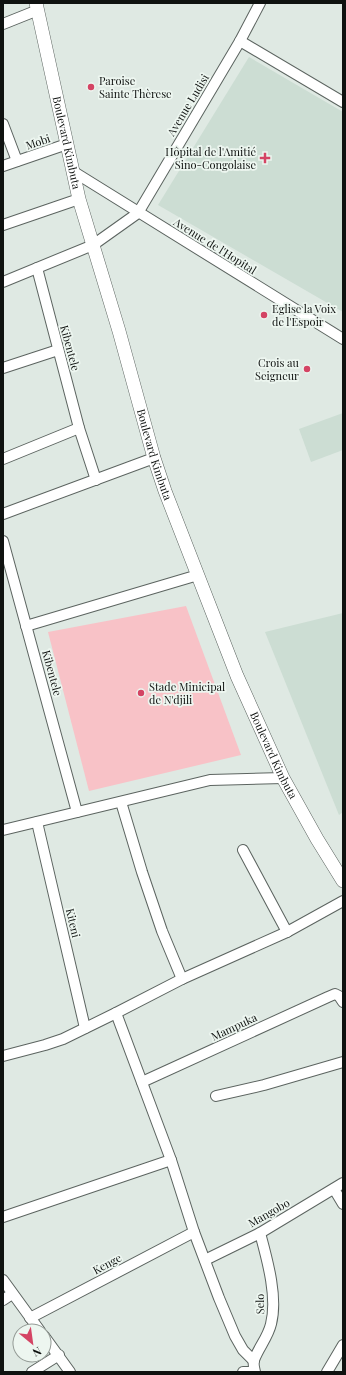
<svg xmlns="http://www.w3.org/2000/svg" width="346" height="1375" font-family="'Playfair Display',serif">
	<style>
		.built { fill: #ccddd3 }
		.green { fill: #f8c2c7 }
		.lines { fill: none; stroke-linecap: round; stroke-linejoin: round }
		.minor-casing { stroke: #5c6460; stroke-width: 12 }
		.tertiary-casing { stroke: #5c6460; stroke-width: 14 }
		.minor { stroke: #fff; stroke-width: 10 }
		.tertiary { stroke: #fff; stroke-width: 13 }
		.poi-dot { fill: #d44464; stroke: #edf6f0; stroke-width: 1.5 }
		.labels { text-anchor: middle; stroke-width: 3.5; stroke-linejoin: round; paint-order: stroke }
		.poi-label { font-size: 11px; fill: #0f1210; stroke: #edf6f0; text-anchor: start }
		.street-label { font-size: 11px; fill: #0f1210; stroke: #edf6f0 }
	</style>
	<rect width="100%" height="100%" fill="#dfe9e3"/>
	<g class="built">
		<path d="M249,57l94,55v200l-185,-107z"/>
		<path d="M343,413v37l-32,12 -12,-33z"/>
		<path d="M343,613v199l-4,3 -74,-183z"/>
	</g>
	<path class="green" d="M186,606l55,149 -152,36 -41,-159z"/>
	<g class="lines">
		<g class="minor-casing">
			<g id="minor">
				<path d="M3,24l35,-14"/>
				<path d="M240,41l103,61"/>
				<path d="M3,124l14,37"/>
				<path d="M3,166l64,-22"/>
				<path d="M74,172l269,167"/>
				<path d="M3,225l76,-26"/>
				<path d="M37,268l42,160 17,52"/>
				<path d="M3,282l90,-37 45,-32 102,-172 20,-38"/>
				<path d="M3,368l55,-18"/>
				<path d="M3,459l76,-31"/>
				<path d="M3,514l151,-56"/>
				<path d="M3,541l74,271"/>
				<path d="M26,626l172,-51"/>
				<path d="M121,802l21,70 20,59 20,48"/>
				<path d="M37,822l48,206"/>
				<path d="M3,830l207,-50 73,-2"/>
				<path d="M243,850l44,82"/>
				<path d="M116,1013l55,147 23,72 25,66 16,38 8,14 11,11"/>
				<path d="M3,1056l42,-11 18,-6 53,-26 66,-34 105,-47 56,-31"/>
				<path d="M142,1082l186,-85 7,-3 4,2 4,6"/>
				<path d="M216,1096l48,-11 79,-23"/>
				<path d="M334,1189l9,15"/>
				<path d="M3,1217l168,-57"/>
				<path d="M205,1260l55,-27 83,-50"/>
				<path d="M3,1280l37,51"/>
				<path d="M3,1300l9,-6"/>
				<path d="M30,1318l164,-86"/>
				<path d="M44,1336l26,36"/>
				<path d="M32,1372l27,-17"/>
				<path d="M243,1372h8"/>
				<path d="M255,1372c-1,-4 -2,-9 -1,-12 5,-13 14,-23 17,-36 7,-27 -4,-65 -11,-91"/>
				<path d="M327,1372l16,-27"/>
			</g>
		</g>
		<g class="tertiary-casing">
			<g id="tertiary">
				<path id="s1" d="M36,3l43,196 40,132 35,127 11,33 72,185 46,102 34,61 26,42"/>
			</g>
		</g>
		<use href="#minor" class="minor"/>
		<use href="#tertiary" class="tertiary"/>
	</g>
	<g class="poi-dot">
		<circle cx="91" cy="87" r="4"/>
		<path d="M263 152h4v4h4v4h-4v4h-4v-4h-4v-4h4z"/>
		<circle cx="264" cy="315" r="4"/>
		<circle cx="307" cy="369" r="4"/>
		<circle cx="141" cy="693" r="4"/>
	</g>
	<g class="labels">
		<g class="poi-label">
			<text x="99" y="85">Paroise<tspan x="99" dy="13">Sainte Thèrese</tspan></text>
			<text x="256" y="156" text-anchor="end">Hôpital de l'Amitié<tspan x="256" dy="13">Sino-Congolaise</tspan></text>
			<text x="272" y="313">Eglise la Voix<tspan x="272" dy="13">de l'Espoir</tspan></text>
			<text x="299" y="367" text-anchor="end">Crois au<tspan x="299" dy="13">Seigneur</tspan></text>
			<text x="149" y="691">Stade Minicipal<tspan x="149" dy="13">de N'djili</tspan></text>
		</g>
		<g class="street-label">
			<text transform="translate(188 105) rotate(-59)" y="4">Avenue Ludisi</text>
			<text transform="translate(38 142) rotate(-19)" y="4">Mobi</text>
			<text dy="4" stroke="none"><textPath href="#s1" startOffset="143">Boulevard Kimbuta</textPath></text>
			<text transform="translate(215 246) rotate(32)" y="4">Avenue de l'Hopital</text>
			<text transform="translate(70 348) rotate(75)" y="4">Kibentele</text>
			<text dy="4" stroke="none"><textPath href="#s1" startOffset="467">Boulevard Kimbuta</textPath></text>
			<text transform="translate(52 673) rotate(75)" y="4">Kibentele</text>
			<text dy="4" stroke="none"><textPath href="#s1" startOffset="791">Boulevard Kimbuta</textPath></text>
			<text transform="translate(73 923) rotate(77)" y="4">Kiteni</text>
			<text transform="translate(234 1027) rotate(-25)" y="4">Mampuka</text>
			<text transform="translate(269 1213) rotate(-30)" y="4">Mangobo</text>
			<text transform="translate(107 1264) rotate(-28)" y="4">Kenge</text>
			<text transform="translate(260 1304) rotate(-91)" y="4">Selo</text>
		</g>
	</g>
	<rect width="346" height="1375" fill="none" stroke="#0f1210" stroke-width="8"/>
	<g transform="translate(32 1343) rotate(151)"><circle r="19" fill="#edf6f0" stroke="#949b96"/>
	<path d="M0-3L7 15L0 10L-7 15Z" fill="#d44464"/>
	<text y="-6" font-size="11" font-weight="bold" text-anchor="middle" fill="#0f1210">N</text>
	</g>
</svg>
